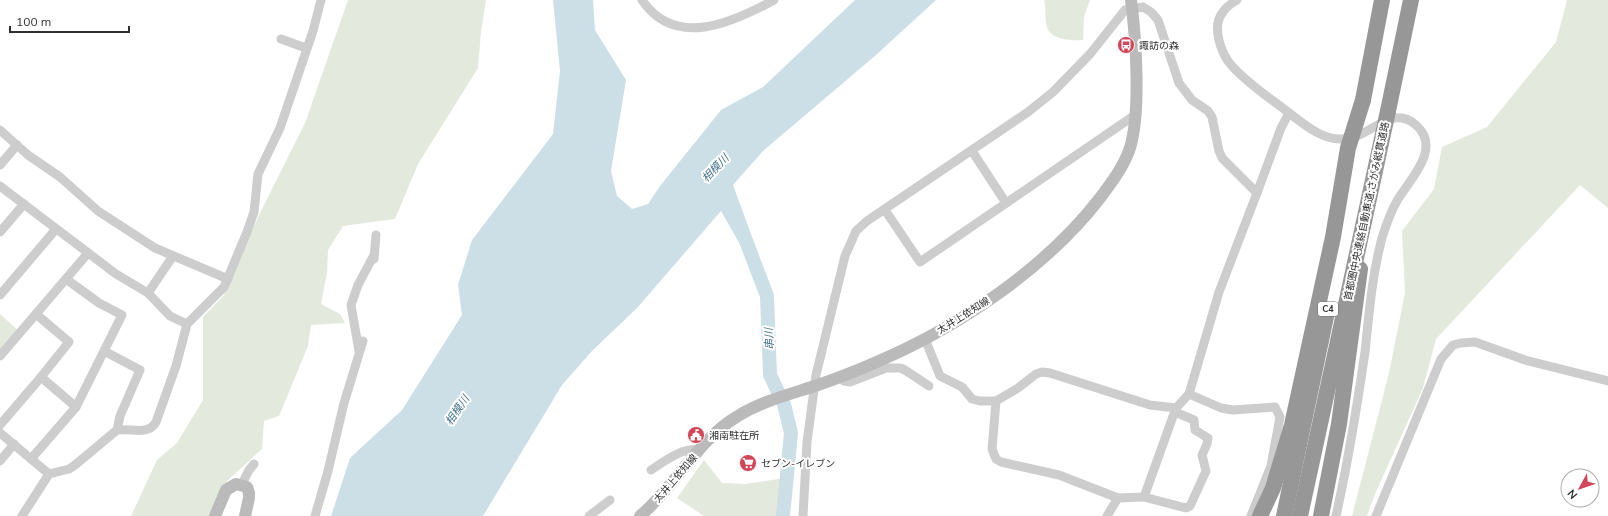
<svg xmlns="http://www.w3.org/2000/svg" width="1608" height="516" font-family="Mulish,'Noto Sans JP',sans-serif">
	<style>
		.green { fill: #e4e9dd }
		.water { fill: #ccdfe7 }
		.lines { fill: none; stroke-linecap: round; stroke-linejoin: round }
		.river { stroke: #ccdfe7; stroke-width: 14 }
		.minor { stroke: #cdcdcd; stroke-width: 9 }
		.secondary { stroke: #bababa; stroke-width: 12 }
		.motorway { stroke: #979797; stroke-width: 16 }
		.motorway-bridge { stroke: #979797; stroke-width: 16 }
		.labels { text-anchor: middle; stroke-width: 4; stroke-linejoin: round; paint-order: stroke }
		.shield { fill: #fff; stroke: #6e6e6e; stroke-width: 1 }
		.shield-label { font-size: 9px; font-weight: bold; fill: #303030 }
		.poi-label { font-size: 10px; fill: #303030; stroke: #fff; text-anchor: start }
		.street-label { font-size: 10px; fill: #303030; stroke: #fff }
		.water-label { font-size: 11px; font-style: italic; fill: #46758a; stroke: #fff }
	</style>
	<rect width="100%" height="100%" fill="#fff"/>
	<g class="green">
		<path d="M348,0h138l-5,32 -3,36 -60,96 -23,55 -52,7 -15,24 -1,23 -6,31 19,10 5,9 -34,2 -3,21 -29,70 -15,5 -2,28 -35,32 -15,35h-81l26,-56 20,-17 26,-43v-83l21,-22 35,-80 46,-92z"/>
		<path d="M1044,0h46l-6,17 -1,23c-14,1 -36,0 -37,-18 -1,-8 0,-15 -2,-22z"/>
		<path d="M1567,0h41v208l-28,-23 -144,154 -13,49 -48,106 -8,22h-15l37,-143 16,-80 -3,-62 32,-42 8,-42 45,-20 69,-85z"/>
		<path d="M0,314l20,18 -20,24z"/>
		<path d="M704,460l18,23 23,1 40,-6 1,38h-82l-27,-18z"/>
	</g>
	<path class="water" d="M553,0h40l2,30 31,50 -15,91 6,25 15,13 16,-5 12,-18 61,-76 42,-23 92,-87h81l-60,55 -113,96 -30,34 26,71 -10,4 -28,-49 -84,97 -45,43 -30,34 -79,131h-152l19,-58 52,-48 60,-95 -4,-30 14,-45 81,-106 7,-63z"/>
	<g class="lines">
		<path class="river" d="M746,241l21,55 3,79 14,29 7,29 -8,83"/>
		<g class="minor">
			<path d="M642,0c33,49 90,23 132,0"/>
			<path d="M1237,0c-5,3 -11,7 -14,12 -12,14 -2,42 9,54 16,18 38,32 57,47"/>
			<path d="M281,39l25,9"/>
			<path d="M0,130l28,25 32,22 38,34 57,37 73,31"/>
			<path d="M972,151l34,52"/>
			<path d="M0,165l17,-20"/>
			<path d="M0,186l116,88 32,19 22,23 17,8"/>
			<path d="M1257,193l24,-65 8,-15c15,11 30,25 50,26 31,2 51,-37 77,-14 26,23 -5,53 -18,74 -7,12 -12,26 -16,39 -10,37 -13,76 -17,114 -8,55 -17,110 -29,164"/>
			<path d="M885,210l35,52 215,-147"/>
			<path d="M0,232l24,-28"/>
			<path d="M374,259l2,-24"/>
			<path d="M148,293l25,-37"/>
			<path d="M0,295l56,-66"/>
			<path d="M36,314l33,28 -28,35 35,30"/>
			<path d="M925,339l15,37 22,11 10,12 8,2h16l22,-13 18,-14 6,-2 8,1 100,32 26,3"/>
			<path d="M104,351l36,19 -20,46 -3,14"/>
			<path d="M359,351l-8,-46 7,-20 16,-30"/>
			<path d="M0,356l88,-103"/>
			<path d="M839,377l5,4 6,1 36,-14h15l7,4 21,14"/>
			<path d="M1189,394l32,14 12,2 42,-3 5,10 -9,49 -20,50"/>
			<path d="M0,425l41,-48"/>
			<path d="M0,433l49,41"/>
			<path d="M31,459l45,-52 46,-92 -23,-12 -33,-24"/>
			<path d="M0,461l14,-17"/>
			<path d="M651,470c14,-9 31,-23 49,-20"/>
			<path d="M242,484l7,-14 5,-6"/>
			<path d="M1144,497l42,11 4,-2 16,-35 -4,-16 5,-11 1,-6 -13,-8 -1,-10 -19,-8"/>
			<path d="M22,516l27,-42 20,-5 6,-4 42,-35c15,-2 31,6 39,-8l20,-56 11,-42 37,-37 23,-55 7,-20 4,-38 22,-46 33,-97 8,-31"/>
			<path d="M315,516l13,-45 16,-68 19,-62"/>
			<path d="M589,516l21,-16"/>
			<path d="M803,516l4,-74 9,-67 29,-119 11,-25 11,-10 161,-109 25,-20 37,-38 35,-44 18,-3 8,5 7,8 21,63 13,17 16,11 4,6 7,34 3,7 35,35 -38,99 -30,102 -13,14 -32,89 -26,1 -59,-23 -58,-13 -5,-3 -4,-10 4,-48"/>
			<path d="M1107,516l11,-18"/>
			<path d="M1376,516l65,-157 12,-14 8,-2 14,-1 50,18 83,21"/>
		</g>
		<g class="secondary">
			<path d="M215,516l11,-26 10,-6 11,3 2,6v5l-4,18"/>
			<path d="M640,516c35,-29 58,-77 98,-100 24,-15 53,-22 80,-31 20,-7 41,-15 61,-24 81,-35 167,-93 221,-163 12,-16 24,-32 30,-50 11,-37 6,-109 1,-148"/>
		</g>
		<g class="motorway">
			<path d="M1363,100l19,-100"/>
			<path d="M1388,111l23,-111"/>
			<path d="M1321,516l18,-92 21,-155"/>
		</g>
		<g class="motorway-bridge">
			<path d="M1260,516l13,-28 19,-63 41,-188 15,-89 15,-48"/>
			<path d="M1284,516l43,-204"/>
			<path d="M1300,516l88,-405"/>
		</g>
	</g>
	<defs>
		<g id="bus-disc" transform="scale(0.9)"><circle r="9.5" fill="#d3475b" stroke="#fff"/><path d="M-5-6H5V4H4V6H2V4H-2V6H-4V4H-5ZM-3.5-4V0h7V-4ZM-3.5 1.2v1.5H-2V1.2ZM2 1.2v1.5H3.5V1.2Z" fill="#fff"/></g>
		<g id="civic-disc" transform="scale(0.9)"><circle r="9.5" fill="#d3475b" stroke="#fff"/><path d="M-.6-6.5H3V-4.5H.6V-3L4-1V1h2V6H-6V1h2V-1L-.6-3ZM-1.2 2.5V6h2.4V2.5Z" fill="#fff"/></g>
		<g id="supermarket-disc" transform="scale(0.9)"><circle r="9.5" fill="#d3475b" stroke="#fff"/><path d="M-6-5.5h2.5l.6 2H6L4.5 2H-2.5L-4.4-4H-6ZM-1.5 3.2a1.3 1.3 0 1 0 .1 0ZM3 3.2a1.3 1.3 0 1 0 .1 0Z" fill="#fff"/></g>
	</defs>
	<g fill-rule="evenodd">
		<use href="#bus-disc" x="1126" y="45"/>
		<use href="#civic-disc" x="696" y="435"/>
		<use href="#supermarket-disc" x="748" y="463"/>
	</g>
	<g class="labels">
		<rect class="shield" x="1318" y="302" width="20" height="14" rx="3"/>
		<g class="shield-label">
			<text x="1328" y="312">C4</text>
		</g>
		<g class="poi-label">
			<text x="1139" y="49">諏訪の森</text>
			<text x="709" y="439">湘南駐在所</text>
			<text x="761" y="467">セブン-イレブン</text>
		</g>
		<g class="street-label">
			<text transform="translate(1366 211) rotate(-78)" y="4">首都圏中央連絡自動車道;さがみ縦貫道路</text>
			<text transform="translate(963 315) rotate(-32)" y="4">太井上依知線</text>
			<text transform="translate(675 478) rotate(-49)" y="4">太井上依知線</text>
		</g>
		<g class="water-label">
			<text transform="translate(715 168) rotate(-46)" y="4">相模川</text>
			<text transform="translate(769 339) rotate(-93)" y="4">串川</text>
			<text transform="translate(457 410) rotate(-56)" y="4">相模川</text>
		</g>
	</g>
	<g transform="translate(1580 488) rotate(230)"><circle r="19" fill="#ffffff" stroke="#acacac"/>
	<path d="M0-3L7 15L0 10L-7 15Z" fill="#d3475b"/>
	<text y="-6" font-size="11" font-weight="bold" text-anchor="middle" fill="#303030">N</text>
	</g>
	<path d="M10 26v6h119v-6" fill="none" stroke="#303030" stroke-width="2"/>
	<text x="16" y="26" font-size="12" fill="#303030" stroke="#ffffff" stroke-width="3" paint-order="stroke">100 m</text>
</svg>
